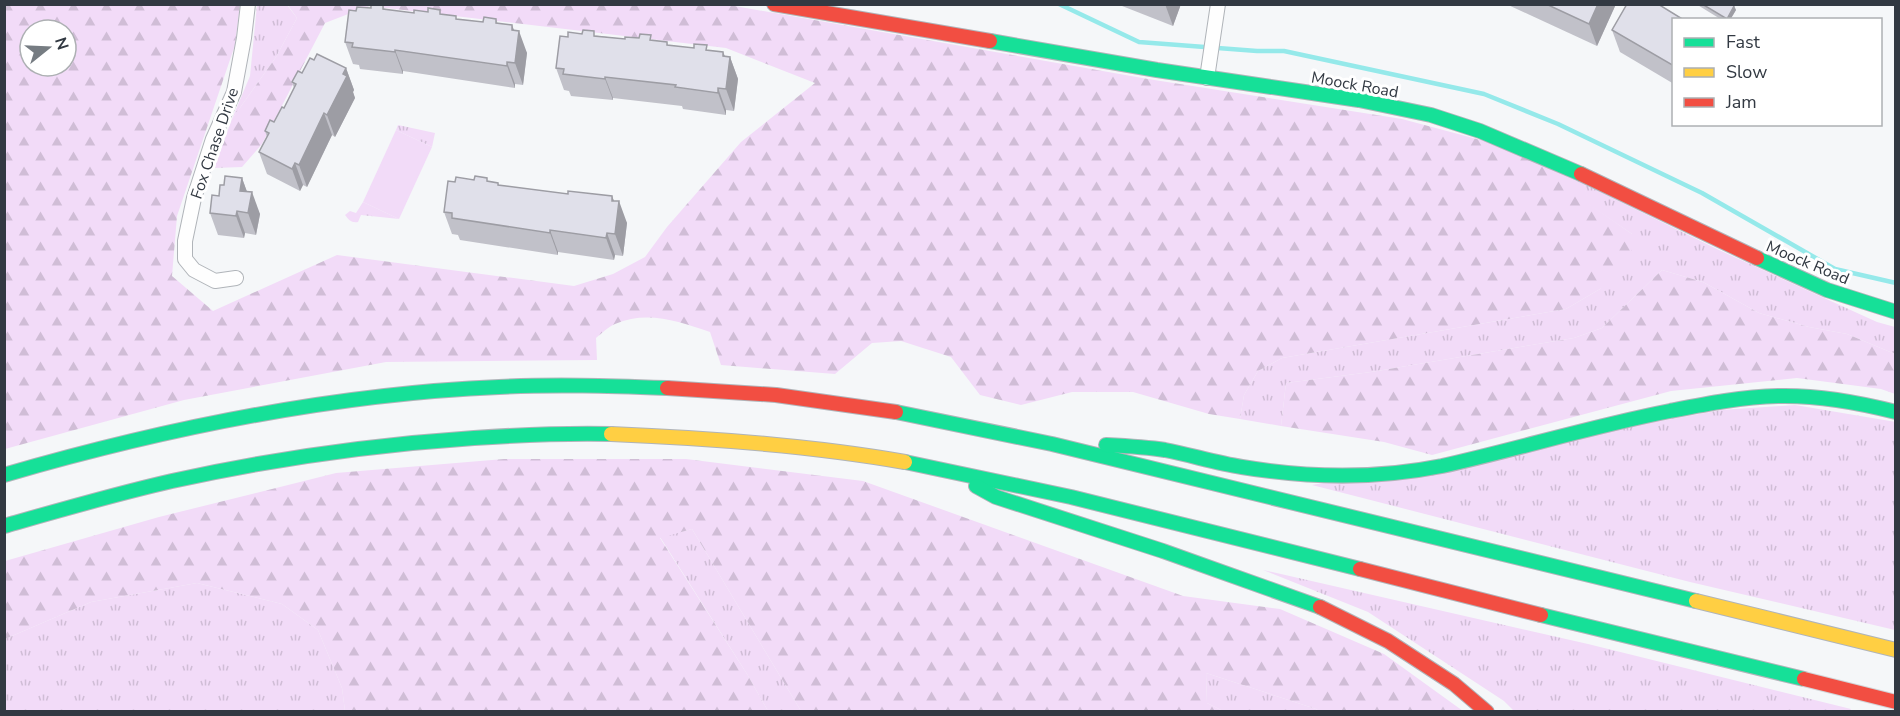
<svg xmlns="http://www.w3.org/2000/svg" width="1900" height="716" font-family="'Nunito Sans',sans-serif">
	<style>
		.grass { fill: url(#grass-tufts) }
		.forest { fill: url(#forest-firs); fill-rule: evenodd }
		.green { fill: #f2dbf8 }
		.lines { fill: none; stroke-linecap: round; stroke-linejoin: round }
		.stream { stroke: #95e9ea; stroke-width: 4.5 }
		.street-casing { stroke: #b0b4b9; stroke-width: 16 }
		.fast-casing { stroke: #b0b4b9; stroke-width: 16 }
		.slow-casing { stroke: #b0b4b9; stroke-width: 16 }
		.jam-casing { stroke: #b0b4b9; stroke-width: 16 }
		.street { stroke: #fefefe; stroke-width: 14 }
		.fast { stroke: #16e098; stroke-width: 14 }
		.slow { stroke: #ffcf43; stroke-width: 14 }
		.jam { stroke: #f24e42; stroke-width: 14 }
		.jam-bridge-casing { stroke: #d2d4d7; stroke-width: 16; stroke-linecap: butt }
		.jam-bridge { stroke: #f24e42; stroke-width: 14 }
		.wall { fill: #c1c1c9 }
		.shaded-wall { fill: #9d9da4 }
		.building { fill: #e0e0ea; stroke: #9d9da4; stroke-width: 1.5 }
		.labels { text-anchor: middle; stroke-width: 6; stroke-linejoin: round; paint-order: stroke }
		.street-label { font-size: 16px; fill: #323942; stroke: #fff }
	</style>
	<defs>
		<pattern id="grass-tufts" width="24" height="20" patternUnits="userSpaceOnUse" patternTransform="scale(1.5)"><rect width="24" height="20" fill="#f2dbf8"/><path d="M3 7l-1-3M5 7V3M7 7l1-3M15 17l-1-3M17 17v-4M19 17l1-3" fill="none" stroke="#d0bdd6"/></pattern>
		<pattern id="forest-firs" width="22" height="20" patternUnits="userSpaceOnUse" patternTransform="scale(1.5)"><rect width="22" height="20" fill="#f2dbf8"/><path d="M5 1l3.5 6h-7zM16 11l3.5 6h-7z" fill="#d0bdd6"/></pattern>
	</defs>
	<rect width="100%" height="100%" fill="#f5f7f9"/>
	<g class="grass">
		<path d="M257,5h30l10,13 -21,39 -44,62 18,-43z"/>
		<path d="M398,125l37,8 -3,14 -36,-17z"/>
		<path d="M1584,184l135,66 158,72 18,5v27l-48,-20 -38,-7 -50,-14 -56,-31 -41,-12 -60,58 -28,10 -203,34 -85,11 -5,43 -41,-7 4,-24 14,-24 24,-13 284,-49 34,-20 32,-55 -44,-30z"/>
		<path d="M363,202l36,17 -38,-4 -3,7c-7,1 -9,-2 -13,-7l5,-4 6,2z"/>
		<path d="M1795,405l101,17 -1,208 -205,-48 -378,-97 409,-75z"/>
		<path d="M692,529l109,182h-33l-21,-37 -87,-137z"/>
		<path d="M1263,570l325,74 263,65 -2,3 -335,-1 -10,-10 -136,-89z"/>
		<path d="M197,583l85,21 36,26 24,58 3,23 -340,1v-73l86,-37z"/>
		<path d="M1206,673l110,36 3,2h-96l-16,-8z"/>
	</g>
	<g class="forest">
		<path d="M287,4l442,1 419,74 254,40 101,27 81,38 5,20 43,30 7,7 -39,48 -34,20 -284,49 -24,13 -14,24 -4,24 -31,-5 -76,-22h-61l-51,13 -41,-10 -29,-38 -50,-16 -29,2 -37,31 -114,-9 -11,-33c-32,-11 -63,-22 -95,-8 -7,3 -13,9 -19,14l1,22 -211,2 -202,38 -179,49v-444h235l-5,40 -58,171 -5,60 41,35 124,-56 237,31 39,-12 32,-17 22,-30 74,-85 74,-59 -89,-35 -357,-42 -44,17 -63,121 -20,23 -28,1 18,-49 44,-62 21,-39zM30,30h36v36h-36z"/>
		<path d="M1662,270l41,12 56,31 50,14 38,7 48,20v40l-14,-5 -84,-11 -126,13 -239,64 -48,-13 -103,-16 5,-43 85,-11 203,-34 28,-10z"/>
		<path d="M504,459h182l177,22 320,115 97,13 104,45 79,57h-144l-3,-2 -110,-36 1,30 16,8h-422l-109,-182 -32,9 87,136 21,37h-423l-3,-23 -24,-58 -36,-26 -85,-21 -106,19 -86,37v-78l154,-44 177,-44z"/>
	</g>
	<path class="green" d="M396,130l36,17 -33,72 -36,-17z"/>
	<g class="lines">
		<path class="stream" d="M1059,4l80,38 118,9h27l200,43 74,30 144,69 133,76 61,14"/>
		<g class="street-casing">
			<g id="street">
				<path d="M1207,78l11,-74"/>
				<path d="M236,278l-21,3 -21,-11 -9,-11v-18l9,-43 19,-59 21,-47 10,-54 4,-34"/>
			</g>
		</g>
		<g class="fast-casing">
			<g id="fast">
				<path d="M990,41l167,29 202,30 72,15 49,16 101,43"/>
				<path d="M1757,258l70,32 69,22"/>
				<path d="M896,412l156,32 644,157"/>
				<path d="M1106,445c20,1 40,2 59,5 26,5 51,13 77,17 66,11 135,12 200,-1 76,-17 151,-40 228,-55 36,-7 71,-14 108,-15 40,-1 79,6 118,16"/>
				<path d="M905,462l166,35 289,72"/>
				<path d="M4,475c162,-47 327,-81 495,-88 56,-3 112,-1 168,1"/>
				<path d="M976,486l20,11 167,54 157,56"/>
				<path d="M4,526c56,-16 111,-32 168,-45 99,-22 200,-36 302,-43 45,-3 91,-5 137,-4"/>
				<path d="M1541,615l263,64"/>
			</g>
		</g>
		<g class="slow-casing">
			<g id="slow">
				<path d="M611,434c98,4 197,11 294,28"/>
				<path d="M1696,601l200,49"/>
			</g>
		</g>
		<g class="jam-casing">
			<g id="jam">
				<path d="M774,4l216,37"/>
				<path d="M1581,174l176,84"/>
				<path d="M667,388l109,7 120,17"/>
				<path d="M1360,569l181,46"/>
				<path d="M1320,607l68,34 66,43 33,28"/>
			</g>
		</g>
		<use href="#street" class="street"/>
		<use href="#fast" class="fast"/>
		<use href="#slow" class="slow"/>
		<use href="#jam" class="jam"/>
		<g class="jam-bridge-casing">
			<path id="jam-bridge" d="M1804,679l92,23"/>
		</g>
		<use href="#jam-bridge" class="jam-bridge"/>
	</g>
	<g class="wall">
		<path d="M1117,4h64l-8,22z"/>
		<path d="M1506,4h110l-19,42z"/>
		<path d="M1696,4h36l2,2 2,4 -6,10h-8z"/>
		<path d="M383,5l2,5 29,3 28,1 15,5 26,3 13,-3 2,5 16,6 13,23 -4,32 -8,-1v4l-112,-17v3l-43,-5 -1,-4 -6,-1 -8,-22 11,-31z"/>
		<path d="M1674,20v64l-54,-32 -8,-22z"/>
		<path d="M582,34l43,5 42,3 1,3 55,7 2,4 5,1 8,22 -4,32 -8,-1v5l-43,-6 -1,-3 -69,-8v2l-42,-4 -2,-5 -5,-1 -8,-22 12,-31z"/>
		<path d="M314,60l32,8 8,22 -1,2 2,6 -20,39 -3,-2 -25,52 -4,-2 -3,6 -33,-17 -8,-22 8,-15 -2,-6 9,-9 10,-14 10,-20 -2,-6z"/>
		<path d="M242,178l5,14 13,22 -4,21 -11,-2 -1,5 -26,-3 -8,-22 14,-28z"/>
		<path d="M489,181l9,2 1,2 69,9 44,2 2,5 13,22 -4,33 -8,-1 -1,5 -56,-8v3l-98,-15 -2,-5 -6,-1 -8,-22z"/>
	</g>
	<g class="shaded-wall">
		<path d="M1165,4h16l-8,22z"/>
		<path d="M1598,4h18l-19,42 -8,-22z"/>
		<path d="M1734,6l2,4 -6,10h-3z"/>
		<path d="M512,25l6,15 1,-9 8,22 -4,32 -8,-22 -3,-33z"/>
		<path d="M395,50l8,21v3l-8,-22z"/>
		<path d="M723,52l6,15 1,-10 8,22 -4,32 -8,-22 -3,-33z"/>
		<path d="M507,62l8,22v4l-8,-22z"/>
		<path d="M346,68l8,22 -1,2 2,6 -20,39 -8,-22z"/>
		<path d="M605,77l8,21v2l-8,-21z"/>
		<path d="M718,88l8,22v5l-8,-22z"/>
		<path d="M324,113l8,22 -25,52 -8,-22z"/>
		<path d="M295,163l8,22 -3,6 -8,-22z"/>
		<path d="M242,178l8,22 -10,-9z"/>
		<path d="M252,192l8,22 -4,21 -8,-22z"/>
		<path d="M612,196l6,15 1,-10 8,22 -4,33 -8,-22 -3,-33z"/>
		<path d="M237,211l8,22 -1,5 -8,-22z"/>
		<path d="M550,230l8,22v3l-8,-22z"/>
		<path d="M607,233l8,22 -1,5 -8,-22z"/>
	</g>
	<g class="building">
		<path d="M371,4l12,1v4l31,4v-3l14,2v-4l12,2v4l16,2v3l27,3 1,-5 12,2v4l16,2v5l7,1 -4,32 -8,-1v4l-112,-16v2l-43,-5 1,-4 -8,-1 4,-32 7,1 1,-4 14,1z"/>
		<path d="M1546,4h52l-9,20z"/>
		<path d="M1627,4h31l26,16h-10v46l-62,-36z"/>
		<path d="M1702,4h30l2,2 -7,13z"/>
		<path d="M583,30l11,1v5l31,3v-2l14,1 1,-4 11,1 -1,5 17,2v3l27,3v-4l13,1 -1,5 17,2v4l7,1 -4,32 -8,-1v5l-43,-6 1,-2 -71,-8v2l-42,-5 1,-5 -8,-1 4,-32 8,1v-5l14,2z"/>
		<path d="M317,54l29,14 -3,6 4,2 -20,39 -3,-2 -25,52 -4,-2 -3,6 -33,-17 10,-19 -4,-2 5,-11 4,2 8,-15 2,1 12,-24 -4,-2 6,-11 4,2 8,-15 4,2z"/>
		<path d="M225,176l17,2 -2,13 12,1 -4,21 -11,-2 -1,5 -26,-3 2,-18 7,1 1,-11h4z"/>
		<path d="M475,176l12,2v3l11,2v2l70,9v-3l44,5v5h7l-4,33 -8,-1 -1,5 -56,-8v3l-98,-15v-5l-8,-1 4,-31 7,1 1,-5 18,3z"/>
	</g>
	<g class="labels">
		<g class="street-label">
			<text transform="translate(1355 84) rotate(10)" y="6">Moock Road</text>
			<text transform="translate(214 143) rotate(-71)" y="6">Fox Chase Drive</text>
			<text transform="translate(1808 262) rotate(23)" y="6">Moock Road</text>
		</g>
	</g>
	<rect width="1900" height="716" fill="none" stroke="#323942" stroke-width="12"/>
	<rect x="1672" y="18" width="210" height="108" fill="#ffffff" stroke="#adb0b3" stroke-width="1.5"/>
	<rect x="1684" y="38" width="30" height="9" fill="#16e098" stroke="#adb0b3" stroke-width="1.5"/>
	<text x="1726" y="48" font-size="18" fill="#323942">Fast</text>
	<rect x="1684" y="68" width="30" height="9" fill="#ffcf43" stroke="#adb0b3" stroke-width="1.5"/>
	<text x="1726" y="78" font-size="18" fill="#323942">Slow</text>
	<rect x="1684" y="98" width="30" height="9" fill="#f24e42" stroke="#adb0b3" stroke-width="1.5"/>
	<text x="1726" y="108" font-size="18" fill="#323942">Jam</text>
	<g transform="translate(48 48) rotate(72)"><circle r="28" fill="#ffffff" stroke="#adb0b3" stroke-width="1.5"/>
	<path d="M0-4.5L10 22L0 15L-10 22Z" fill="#767c82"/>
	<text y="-9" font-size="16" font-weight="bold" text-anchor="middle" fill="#323942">N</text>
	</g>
</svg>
